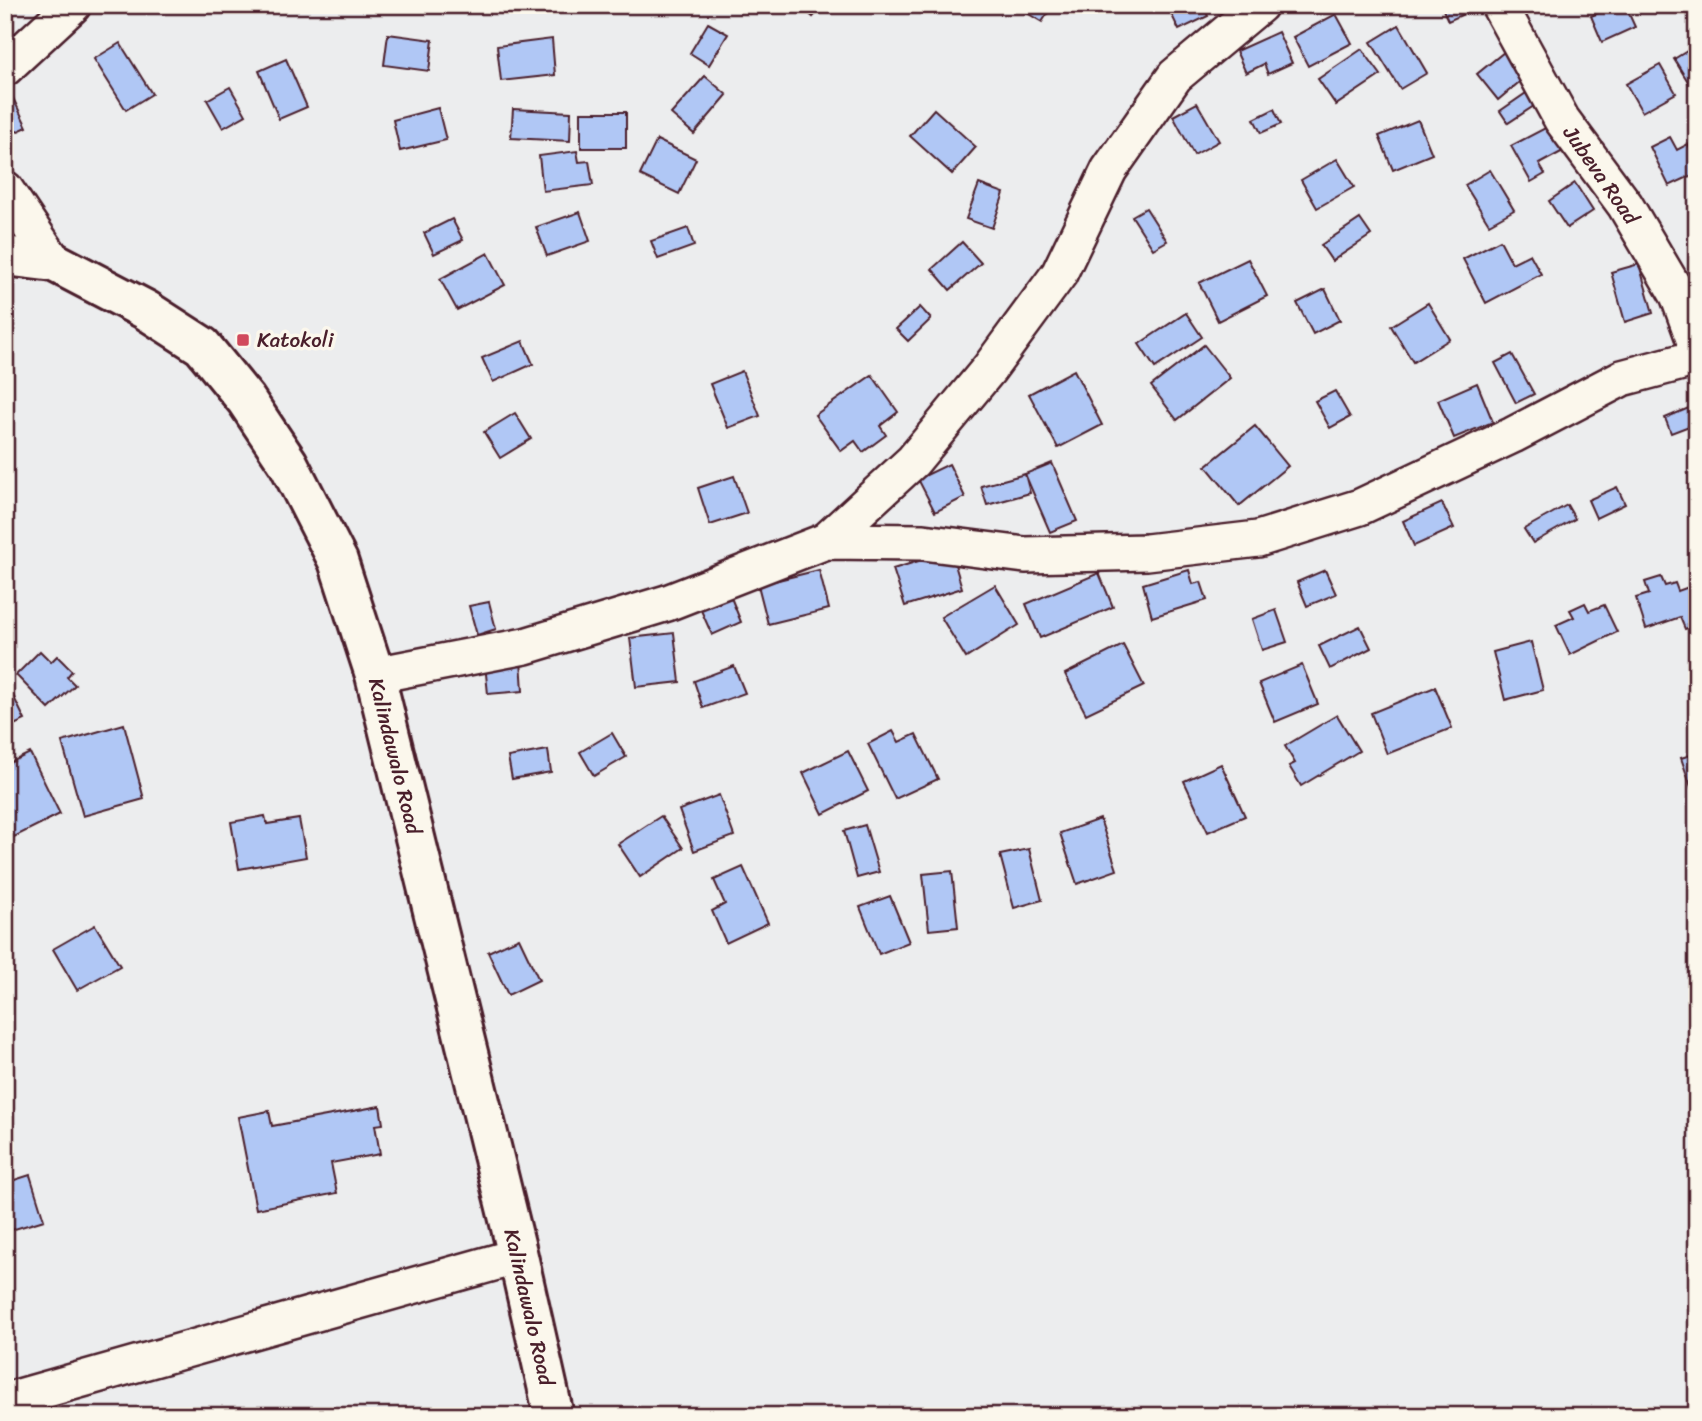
<svg xmlns="http://www.w3.org/2000/svg" width="1702" height="1421" font-family="Sriracha,sans-serif">
	<style>
		.building { fill: #b0c7f5; stroke: #4a1f2b; stroke-width: 2 }
		.lines { fill: none; stroke-linecap: round; stroke-linejoin: round }
		.minor-casing { stroke: #4a1f2b; stroke-width: 40 }
		.tertiary-casing { stroke: #4a1f2b; stroke-width: 44 }
		.minor { stroke: #fbf7ec; stroke-width: 35 }
		.tertiary { stroke: #fbf7ec; stroke-width: 38 }
		.poi-dot { fill: #d1495b; stroke: #fbf7ec; stroke-width: 2.5 }
		.labels { text-anchor: middle; stroke-width: 7; stroke-linejoin: round; paint-order: stroke }
		.street-label { font-size: 21px; fill: #4a1f2b; stroke: #fbf7ec }
		.poi-label { font-size: 21px; fill: #4a1f2b; stroke: #fbf7ec; text-anchor: start }
	</style>
	<rect width="100%" height="100%" fill="#ecedee"/>
	<filter id="ink" filterUnits="userSpaceOnUse"><feTurbulence type="fractalNoise" baseFrequency=".0143" numOctaves="2"/><feDisplacementMap in="SourceGraphic" scale="14" xChannelSelector="R" yChannelSelector="G"/><feConvolveMatrix kernelMatrix="1 2 1 2 8 2 1 2 1" color-interpolation-filters="sRGB"/></filter>
	<g filter="url(#ink)">
		<g class="building">
			<path d="M799,5h25l-11,12z"/>
			<path d="M1026,5h27l-11,17 -20,-12z"/>
			<path d="M1167,5h36l5,11 -29,14z"/>
			<path d="M1441,5h38l1,2 -32,14z"/>
			<path d="M1603,5h22l10,22 -33,15 -11,-26 14,-6z"/>
			<path d="M1336,14l16,29 -44,23 -15,-29z"/>
			<path d="M708,23l20,11 -19,31 -19,-12z"/>
			<path d="M1399,25l28,48 -27,16 -29,-47z"/>
			<path d="M1278,32l14,31 -24,11 -4,-10 -18,9 -10,-22z"/>
			<path d="M388,34l45,6 -4,31 -45,-6z"/>
			<path d="M552,39l3,36 -54,6 -4,-35z"/>
			<path d="M120,43l32,51 -26,16 -32,-51z"/>
			<path d="M1697,45v51l-23,-37z"/>
			<path d="M1362,49l19,26 -45,30 -18,-26z"/>
			<path d="M1504,52l20,26 -26,22 -21,-26z"/>
			<path d="M286,59l21,48 -28,12 -20,-48z"/>
			<path d="M1660,65l16,28 -34,19 -16,-28z"/>
			<path d="M705,76l22,19 -33,39 -23,-20z"/>
			<path d="M230,87l16,28 -23,13 -16,-28z"/>
			<path d="M1532,89l8,13 -32,21 -8,-12z"/>
			<path d="M10,92l17,35 -22,10v-43z"/>
			<path d="M1197,103l22,38 -25,14 -21,-39z"/>
			<path d="M438,108l8,32 -46,11 -7,-31z"/>
			<path d="M513,109l58,3 -1,29 -59,-3z"/>
			<path d="M934,109l42,38 -24,27 -42,-38z"/>
			<path d="M1274,109l7,15 -20,9 -7,-14z"/>
			<rect x="581" y="112" width="45" height="36"/>
			<path d="M1418,120l14,34 -39,16 -14,-34z"/>
			<path d="M1551,125l14,25 -26,14 6,10 -14,8 -20,-36z"/>
			<path d="M1670,137l7,13 11,-6 9,18v11l-28,13 -19,-39z"/>
			<path d="M657,140l39,19 -17,35 -39,-19z"/>
			<path d="M577,151l2,11 10,-1 4,24 -50,6 -4,-35z"/>
			<path d="M1337,159l17,28 -37,21 -16,-28z"/>
			<path d="M1490,170l24,40 -25,14 -24,-39z"/>
			<path d="M1575,183l18,28 -26,17 -18,-27z"/>
			<path d="M979,184l25,9 -12,35 -26,-9z"/>
			<path d="M1146,208l21,33 -14,8 -21,-33z"/>
			<path d="M580,212l10,29 -43,15 -11,-29z"/>
			<path d="M452,219l11,21 -29,14 -10,-21z"/>
			<path d="M1360,219l11,16 -39,26 -11,-16z"/>
			<path d="M688,228l6,18 -36,13 -7,-18z"/>
			<path d="M1500,240l12,23 18,-9 11,20 -55,29 -23,-44z"/>
			<path d="M962,242l19,21 -31,27 -18,-21z"/>
			<path d="M488,253l17,32 -48,25 -17,-31z"/>
			<path d="M1248,259l19,37 -49,25 -19,-38z"/>
			<path d="M1639,264l14,49 -28,9 -14,-50z"/>
			<path d="M1325,289l15,31 -27,14 -16,-31z"/>
			<path d="M1428,303l22,36 -37,23 -22,-36z"/>
			<path d="M920,307l11,12 -23,22 -12,-12z"/>
			<path d="M1186,313l16,24 -47,31 -16,-24z"/>
			<path d="M523,341l10,23 -40,18 -11,-24z"/>
			<path d="M1204,345l26,33 -53,42 -26,-34z"/>
			<path d="M1512,354l22,40 -18,9 -21,-40z"/>
			<path d="M1074,370l28,55 -44,23 -29,-54z"/>
			<path d="M742,371l18,45 -32,12 -18,-44z"/>
			<path d="M872,375l26,37 -18,14 6,9 -23,17 -8,-11 -14,10 -26,-36z"/>
			<path d="M1477,383l16,39 -39,16 -16,-38z"/>
			<path d="M1335,391l15,26 -20,11 -15,-27z"/>
			<path d="M1696,405l1,18 -26,10 -6,-15z"/>
			<path d="M515,413l16,26 -31,19 -16,-26z"/>
			<path d="M1255,426l33,40 -49,40 -33,-40z"/>
			<path d="M1052,463l25,58 -27,11 -25,-58z"/>
			<path d="M949,464l16,33 -30,15 -17,-33z"/>
			<path d="M1025,474l5,19 -43,12 -6,-19z"/>
			<path d="M734,476l13,37 -37,12 -12,-37z"/>
			<path d="M1617,487l8,17 -29,14 -8,-18z"/>
			<path d="M1442,503l12,25 -40,18 -11,-25z"/>
			<path d="M1567,505l8,14 -42,24 -9,-14z"/>
			<path d="M951,551l11,37 -57,18 -12,-37z"/>
			<path d="M819,570l10,39 -61,15 -10,-39z"/>
			<path d="M1189,570l4,14 8,-2 6,18 -55,17 -9,-33z"/>
			<path d="M1325,570l11,24 -29,12 -10,-24z"/>
			<path d="M1099,573l14,34 -73,31 -14,-34z"/>
			<path d="M1661,577l4,9 10,-3 3,8 19,-7v41l-12,4 -5,-12 -34,12 -10,-31 13,-4 -4,-12z"/>
			<path d="M995,585l24,40 -53,33 -25,-41z"/>
			<path d="M730,595l11,27 -29,13 -12,-27z"/>
			<path d="M489,602l7,27 -19,6 -8,-29z"/>
			<path d="M1585,603l4,8 15,-6 13,27 -47,23 -14,-30 18,-8 -4,-7z"/>
			<path d="M1276,610l11,32 -25,8 -10,-31z"/>
			<path d="M1360,626l11,22 -41,21 -11,-23z"/>
			<path d="M674,633l6,49 -44,5 -6,-49z"/>
			<path d="M1531,642l12,48 -38,10 -12,-48z"/>
			<path d="M1123,645l21,41 -58,28 -21,-40z"/>
			<path d="M40,651l11,11 6,-6 15,15 -5,6 8,8 -26,24 -33,-34z"/>
			<path d="M521,660l2,31 -35,3 -3,-30z"/>
			<path d="M1302,665l16,39 -43,18 -16,-39z"/>
			<path d="M734,666l11,27 -42,15 -9,-27z"/>
			<path d="M5,679l20,41 -20,9z"/>
			<path d="M1435,687l17,41 -65,26 -16,-41z"/>
			<path d="M1337,715l22,36 -58,35 -12,-20 6,-3 -10,-17z"/>
			<path d="M124,724l20,75 -61,17 -21,-74z"/>
			<path d="M893,731l6,11 17,-8 22,45 -43,20 -27,-55z"/>
			<path d="M612,733l14,24 -32,19 -14,-24z"/>
			<path d="M548,750l3,22 -39,7 -4,-22z"/>
			<path d="M848,751l20,40 -45,23 -20,-41z"/>
			<path d="M30,753l30,61 -46,23 -9,-18v-54z"/>
			<path d="M1697,753v51l-16,-46z"/>
			<path d="M1221,764l24,52 -37,16 -24,-51z"/>
			<path d="M719,795l15,41 -40,15 -15,-41z"/>
			<path d="M265,816l2,8 32,-5 7,38 -67,12 -8,-47z"/>
			<path d="M661,816l22,32 -43,29 -22,-33z"/>
			<path d="M1100,819l17,51 -40,14 -17,-51z"/>
			<path d="M865,825l14,47 -22,6 -13,-47z"/>
			<path d="M1029,849l13,51 -28,8 -14,-53z"/>
			<path d="M743,867l25,56 -42,20 -14,-32 13,-7 -11,-24z"/>
			<path d="M952,871l6,56 -29,3 -6,-56z"/>
			<path d="M890,896l19,46 -30,12 -19,-47z"/>
			<path d="M95,925l25,41 -43,24 -24,-41z"/>
			<path d="M519,938l20,42 -31,15 -20,-43z"/>
			<path d="M380,1106l3,18 -8,1 5,29 -49,9 6,30 -81,16 -18,-92 31,-6 3,15z"/>
			<path d="M30,1175l14,45 -39,12v-49z"/>
		</g>
		<g class="lines">
			<g class="minor-casing">
				<g id="minor">
					<path d="M1499,5l63,115 63,85 53,90 19,52"/>
					<path d="M5,68l68,-63"/>
					<path d="M5,189l49,73"/>
					<path d="M826,541l87,-80 76,-92 70,-95 50,-104 66,-94 85,-71"/>
					<path d="M375,675l150,-29 142,-43 159,-62 97,1 102,13 122,-3 111,-13 102,-32 153,-72 109,-57 75,-20"/>
					<path d="M5,1401l513,-145"/>
				</g>
			</g>
			<g class="tertiary-casing">
				<path id="tertiary" d="M5,256l49,6 92,48 56,36 44,54 42,63 50,98 37,114 143,581 36,160"/>
			</g>
			<use href="#minor" class="minor"/>
			<use href="#tertiary" class="tertiary"/>
		</g>
	</g>
	<rect class="poi-dot" x="236" y="333" width="14" height="14" rx="3.5"/>
	<g class="labels">
		<g class="street-label">
			<text transform="translate(1601 175) rotate(55)" y="7">Jubeva Road</text>
			<text transform="translate(395 756) rotate(76)" y="7">Kalindawalo Road</text>
			<text transform="translate(529 1307) rotate(77)" y="7">Kalindawalo Road</text>
		</g>
		<g class="poi-label">
			<text x="257" y="347">Katokoli</text>
		</g>
	</g>
	<rect width="1702" height="1421" fill="none" stroke="#fbf7ec" stroke-width="28"/>
	<rect x="14" y="14" width="1674" height="1393" fill="none" stroke="#4a1f2b" stroke-width="2.5" filter="url(#ink)"/>
</svg>
